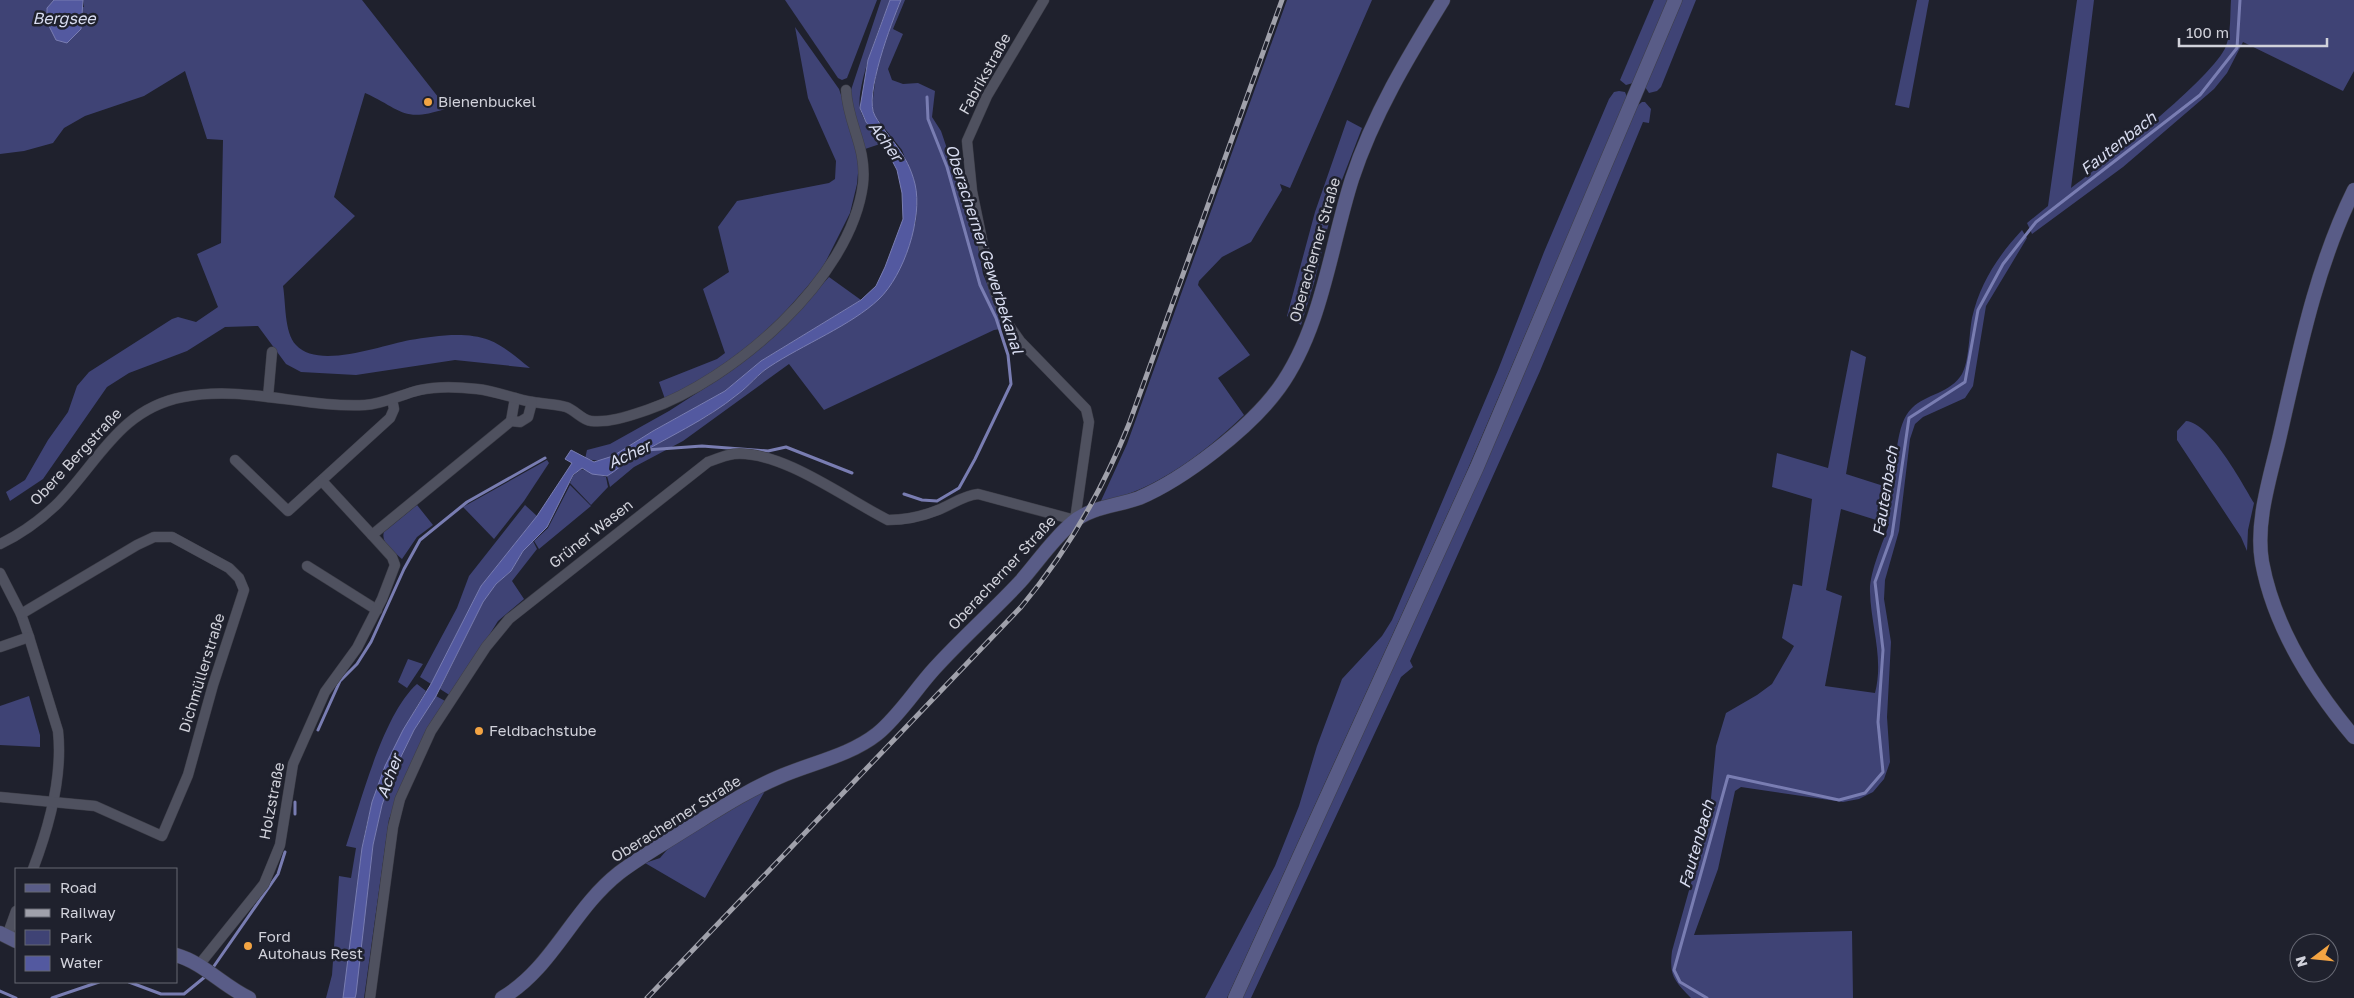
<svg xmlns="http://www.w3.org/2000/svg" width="2354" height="998" font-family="'Golos Text',sans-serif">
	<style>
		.green { fill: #3f4375; fill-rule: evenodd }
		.water { fill: #5359a0; stroke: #797db2 }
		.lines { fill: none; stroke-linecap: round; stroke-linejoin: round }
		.stream { stroke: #797db2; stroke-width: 3 }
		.street-casing { stroke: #3d3e48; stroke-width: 11 }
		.secondary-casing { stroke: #3d3e48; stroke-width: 15 }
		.street { stroke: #4f515f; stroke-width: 10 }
		.secondary { stroke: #595c87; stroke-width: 14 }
		.rail-casing { stroke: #a0a1ab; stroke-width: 5 }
		.rail { stroke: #1f212d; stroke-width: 3; stroke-dasharray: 9; stroke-linecap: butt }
		.poi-dot { fill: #f3a443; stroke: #1f212d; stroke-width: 2 }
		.labels { text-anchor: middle; stroke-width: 5; stroke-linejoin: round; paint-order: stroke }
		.street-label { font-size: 15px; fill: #d1d2db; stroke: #1f212d }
		.poi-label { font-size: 15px; fill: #d1d2db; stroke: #1f212d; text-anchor: start }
		.water-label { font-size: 16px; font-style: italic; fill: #d8dcf0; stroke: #1f212d }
	</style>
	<rect width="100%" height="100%" fill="#1f212d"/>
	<g class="green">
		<path d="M0,0h54l-7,8 37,-1 -1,-7h279l80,102 3,7c-43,14 -44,0 -80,-16l-31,104 21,19 -72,70c3,17 1,46 13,59 22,25 86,0 114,-5 24,-4 56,-9 79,0 14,5 29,19 41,28l-75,-8 -99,15 -55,-3 -15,-8 -28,-38 -33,1 -38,24 -58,22 -22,14 -64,92 -33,22 -4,-9 19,-12 23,-40 20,-28 9,-26 12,-14 83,-53 6,-2 18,5 22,-15 -21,-53 24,-11 2,-103 -16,-1 -22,-68 -41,25 -59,20 -21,12 -11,15 -29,8 -24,3z"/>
		<path d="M785,0h92l-30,78 -5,2 -4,-2z"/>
		<path d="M881,0h9c-9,24 -34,85 -30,108 2,13 15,25 23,35l-18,6 -14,-42 -1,-14z"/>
		<path d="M901,0h4l-12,29 10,5 -15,35 4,11 11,4 15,-1 17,8 -3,26 9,14 15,44 13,22 14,77 16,39 2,16 -7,1 -170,80 -35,-46 -106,77 -49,26 -24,20 -3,-11 23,-17 79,-44 29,-21 29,-26 125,-86 14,-27 10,-34 1,-19 -2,-18 -13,-34 -28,-35 -2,-9 5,-39 14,-44z"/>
		<path d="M1287,0h85l-82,188 -10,-4 2,6 -31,52 -29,15 -23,24 -1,4 52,70 -32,23 26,37c-42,40 -87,74 -144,88l27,-59z"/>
		<path d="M1654,0h14l-35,83 -7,2 -6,-5z"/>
		<path d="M1682,0h14l-35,87 -4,4 -8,2 -4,-6z"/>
		<path d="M1917,0h12l-20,108 -14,-3z"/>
		<path d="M2077,0h17l-23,188c30,-22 144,-112 155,-142 5,-13 4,-32 5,-46h123v71l-11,20 -100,-49 -16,31 -13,16 -91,78 -91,67 -5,-11 21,-17z"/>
		<path d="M795,27l44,62 21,62 -3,33 -7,29 -29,58 -43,49 -42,37 -24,17 -47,25 -6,-17 58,-23 8,-6 -22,-64 26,-17 -11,-45 19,-26 92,-18 6,-4 1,-18 -28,-63z"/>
		<path d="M1619,91l6,1 2,5 -163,381 -237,520h-22l70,-132 24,-60 18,-60 25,-67 40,-43 10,-16 106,-250 46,-118 65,-153 5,-7z"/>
		<path d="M1642,102h3l6,7 -2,14 -6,-1 -103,249 -130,290 3,6 -12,10 -150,321h-10l396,-892z"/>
		<path d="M1347,120l15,8 -27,70 -21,85 -13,42 -14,-9 28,-104z"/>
		<path d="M2022,230l5,8 -41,68 -13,80 -8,12 -42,19 -8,7 -5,15 -11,92 -14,49 -1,19 7,43 -4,75 3,45 -6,17 -11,13 -14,7 -16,3 -102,-15 -6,4 -17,78 -24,66 158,-4 1,67h-162c-17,-18 -22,-22 -19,-47l37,-132 7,-73 10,-33 31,-18 15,-11 22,-38 -12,-8 11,-54 9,2 10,-87 -40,-12 5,-34 51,15 23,-118 15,7 -20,117 47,15c3,-22 2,-66 19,-81 14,-14 39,-15 50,-34 7,-12 7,-40 10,-56 8,-35 26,-62 50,-88zM1841,509l48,15c-6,19 -20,49 -19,68 1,35 14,66 5,101l-50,-7 17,-90 -16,-6z"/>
		<path d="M829,277l32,23 -100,61 -36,30 -72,40 -40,25 -12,5 -16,-2 2,-9 23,-6 59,-33 59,-38 54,-45z"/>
		<path d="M2186,421c24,2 56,62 68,82l-6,27 -1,21 -6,-14 -64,-97v-9z"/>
		<path d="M547,460l2,3 -25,38 -30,38 -31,-32z"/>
		<path d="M581,469l25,8 2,10 -17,18 -21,-22 3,-7z"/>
		<path d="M570,485l21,21 -52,43 -5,-8 14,-13z"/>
		<path d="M417,505l16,20 -16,12 -15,22c-7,-7 -22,-16 -18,-27z"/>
		<path d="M525,505l12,11 -56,70 -50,98 -11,-7 37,-69 12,-32z"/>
		<path d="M533,541l4,8 -25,32 12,18 -26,22 -47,75 -11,-7 43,-87 13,-18 15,-13 12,-20z"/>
		<path d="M408,659l15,5 -16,24 -9,-6z"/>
		<path d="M417,684l9,7c-30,50 -56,100 -64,159 -8,49 -7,100 -19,148h-17l6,-23 7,-99 12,2 5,-30 -10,-2c15,-44 37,-132 71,-162z"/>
		<path d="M29,696l11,39v12l-40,-2v-39z"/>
		<path d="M436,696l11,6 -35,61 -23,56 -25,179h-9l18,-153 9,-40 11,-32 21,-43z"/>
		<path d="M766,789l-61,109 -60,-35 15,-5 12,-14z"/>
	</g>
	<g class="water">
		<path d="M54,0h29l-2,29 -14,14 -11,-3 -9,-18v-14z"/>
		<path d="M890,0h11c-9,21 -38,97 -26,116 15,25 32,36 40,68 8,34 -11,91 -36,115 -27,26 -77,46 -110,68 -11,7 -20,19 -31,27 -33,27 -71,43 -107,65 -9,5 -15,12 -24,17l-15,-2 -10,-6 -9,7 -26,52 -24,24 -12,20 -15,13 -13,18 -47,94 -22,34 -21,43 -11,32 -9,40 -17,149 -1,4h-12l19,-150 10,-46 13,-36 18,-36 28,-46 50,-98 56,-70 35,-53 -7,-4 6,-9 23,12 19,-6 40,-25 72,-40 36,-30 100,-61 15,-14 9,-19 18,-48 -1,-26 -5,-23 -14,-27 -17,-21 -6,-14 8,-48z"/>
	</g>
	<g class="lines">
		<g class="stream">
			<path d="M646,450l56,-4 66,5 18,-4 66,26"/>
			<path d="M904,494l18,6 15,1 22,-13 16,-29 36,-75 -3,-29 -12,-37 -16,-33 -33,-118 -19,-48 -1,-22"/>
			<path d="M318,730l22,-49 17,-17 14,-22 33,-73 16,-29 47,-38 78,-44"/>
			<path d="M295,814v-12"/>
			<path d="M212,969l66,-95 7,-22"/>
			<path d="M129,982l32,12h23l22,-18"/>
			<path d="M0,991l16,7"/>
			<path d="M52,998l47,-16"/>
			<path d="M1707,998l-27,-16 -6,-12 54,-194 111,24 26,-7 18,-21 -5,-50 5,-72 -8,-68 17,-47 17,-117 56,-36 13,-72 25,-46 33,-42 164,-127 37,-47 3,-48"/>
		</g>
		<g class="street-casing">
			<g id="street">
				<path d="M268,397l4,-45"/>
				<path d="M511,421l4,-23"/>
				<path d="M235,460l53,51 102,-93 4,-9 -2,-10"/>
				<path d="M322,481l50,54"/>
				<path d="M0,544c21,-10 39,-23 56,-39 42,-42 63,-96 127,-108 61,-12 121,11 182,8 19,-1 37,-11 55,-15 17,-4 40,-3 57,-1 19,2 37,10 56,13 11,2 22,2 33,5 9,3 16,13 25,14 19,2 38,-5 56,-11 85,-29 204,-131 216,-226 4,-37 -15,-59 -17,-94"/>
				<path d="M307,566l70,44"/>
				<path d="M0,573l21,41 8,23"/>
				<path d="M0,647l29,-10 29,94c5,46 -9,96 -25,138"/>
				<path d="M0,797l95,9 67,30 26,-61 25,-90 31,-95 -5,-12 -10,-10 -57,-31h-18l-17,8 -116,69"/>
				<path d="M7,936l9,-25"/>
				<path d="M199,965l65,-81 16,-39 13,-81 32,-72 32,-44 25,-49 13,-34 -3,-8 -20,-22 139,-114 9,1 8,-5 4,-15"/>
				<path d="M370,998l23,-171 7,-28 31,-68 55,-84 23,-28 199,-157c8,-3 18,-7 26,-8 48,-4 112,45 154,66 17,0 35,-4 50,-10 13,-5 26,-15 40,-16l97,26 14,-98 -3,-13 -66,-68 -12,-17 -13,-32 -10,-38 -13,-63 -5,-50 20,-45 57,-96"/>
			</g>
		</g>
		<g class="secondary-casing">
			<g id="secondary">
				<path d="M2354,190c-38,77 -55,162 -74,245 -9,40 -25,86 -18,127 12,65 50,125 92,175"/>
				<path d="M0,933l16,8"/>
				<path d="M176,955c28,8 47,31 73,43"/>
				<path d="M502,998c51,-30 70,-88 117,-125 21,-16 44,-29 66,-43 31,-19 61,-39 94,-53 32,-14 70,-21 98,-43 22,-18 38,-44 57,-65 27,-30 58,-57 86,-87 17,-19 32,-42 52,-59 18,-16 45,-17 67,-25 45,-19 111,-70 140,-110 43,-60 51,-140 73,-209 21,-64 56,-122 91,-179"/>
				<path d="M1235,998l242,-531 198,-467"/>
			</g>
		</g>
		<use href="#street" class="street"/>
		<use href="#secondary" class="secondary"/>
		<g class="rail-casing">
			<path id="rail" d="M647,998l374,-391c47,-56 81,-116 108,-183l153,-424"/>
		</g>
		<use href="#rail" class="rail"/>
	</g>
	<g class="poi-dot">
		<circle cx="428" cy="102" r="5"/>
		<circle cx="479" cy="731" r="5"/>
		<circle cx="248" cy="946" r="5"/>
	</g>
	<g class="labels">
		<g class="street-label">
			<text transform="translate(985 74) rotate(-61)" y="5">Fabrikstraße</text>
			<text transform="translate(1315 250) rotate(-74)" y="5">Oberacherner Straße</text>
			<text transform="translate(76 457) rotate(-47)" y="5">Obere Bergstraße</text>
			<text transform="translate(591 534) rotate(-38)" y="5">Grüner Wasen</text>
			<text transform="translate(1002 573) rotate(-47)" y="5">Oberacherner Straße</text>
			<text transform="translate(202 673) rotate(-73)" y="5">Dichmüllerstraße</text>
			<text transform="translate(272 801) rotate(-79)" y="5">Holzstraße</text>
			<text transform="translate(676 819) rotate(-32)" y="5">Oberacherner Straße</text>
		</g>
		<g class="poi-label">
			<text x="438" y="107">Bienenbuckel</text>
			<text x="489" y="736">Feldbachstube</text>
			<text x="258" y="942">Ford<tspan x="258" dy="17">Autohaus Rest</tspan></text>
		</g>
		<g class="water-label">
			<text x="64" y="24">Bergsee</text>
			<text transform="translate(886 141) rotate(54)" y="6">Acher</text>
			<text transform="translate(2118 143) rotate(-38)" y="6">Fautenbach</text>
			<text transform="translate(985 249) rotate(72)" y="6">Oberacherner Gewerbekanal</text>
			<text transform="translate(629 454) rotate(-25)" y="6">Acher</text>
			<text transform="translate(1885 491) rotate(-81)" y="6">Fautenbach</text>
			<text transform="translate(389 776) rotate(-70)" y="6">Acher</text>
			<text transform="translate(1696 844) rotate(-74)" y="6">Fautenbach</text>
		</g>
	</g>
	<rect x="15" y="868" width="162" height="115" fill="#1f212d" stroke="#666873"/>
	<rect x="25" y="884" width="25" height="8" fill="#595c87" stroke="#666873"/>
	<text x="60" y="893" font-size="15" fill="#d1d2db">Road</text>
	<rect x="25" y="909" width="25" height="8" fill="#a0a1ab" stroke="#666873"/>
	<text x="60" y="918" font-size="15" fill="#d1d2db">Railway</text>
	<rect x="25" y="930" width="25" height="15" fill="#3f4375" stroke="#666873"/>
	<text x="60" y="943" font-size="15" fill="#d1d2db">Park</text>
	<rect x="25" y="956" width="25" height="15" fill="#5359a0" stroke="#666873"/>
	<text x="60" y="968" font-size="15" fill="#d1d2db">Water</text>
	<g transform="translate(2314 958) rotate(254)"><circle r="24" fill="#1f212d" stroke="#666873"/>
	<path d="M0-4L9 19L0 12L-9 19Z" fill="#f3a443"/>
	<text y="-8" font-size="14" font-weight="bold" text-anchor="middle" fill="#d1d2db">N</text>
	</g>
	<path d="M2179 38v8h148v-8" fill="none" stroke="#d1d2db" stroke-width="2.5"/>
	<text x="2186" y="38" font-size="15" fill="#d1d2db" stroke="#1f212d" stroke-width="4" paint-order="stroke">100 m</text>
</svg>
